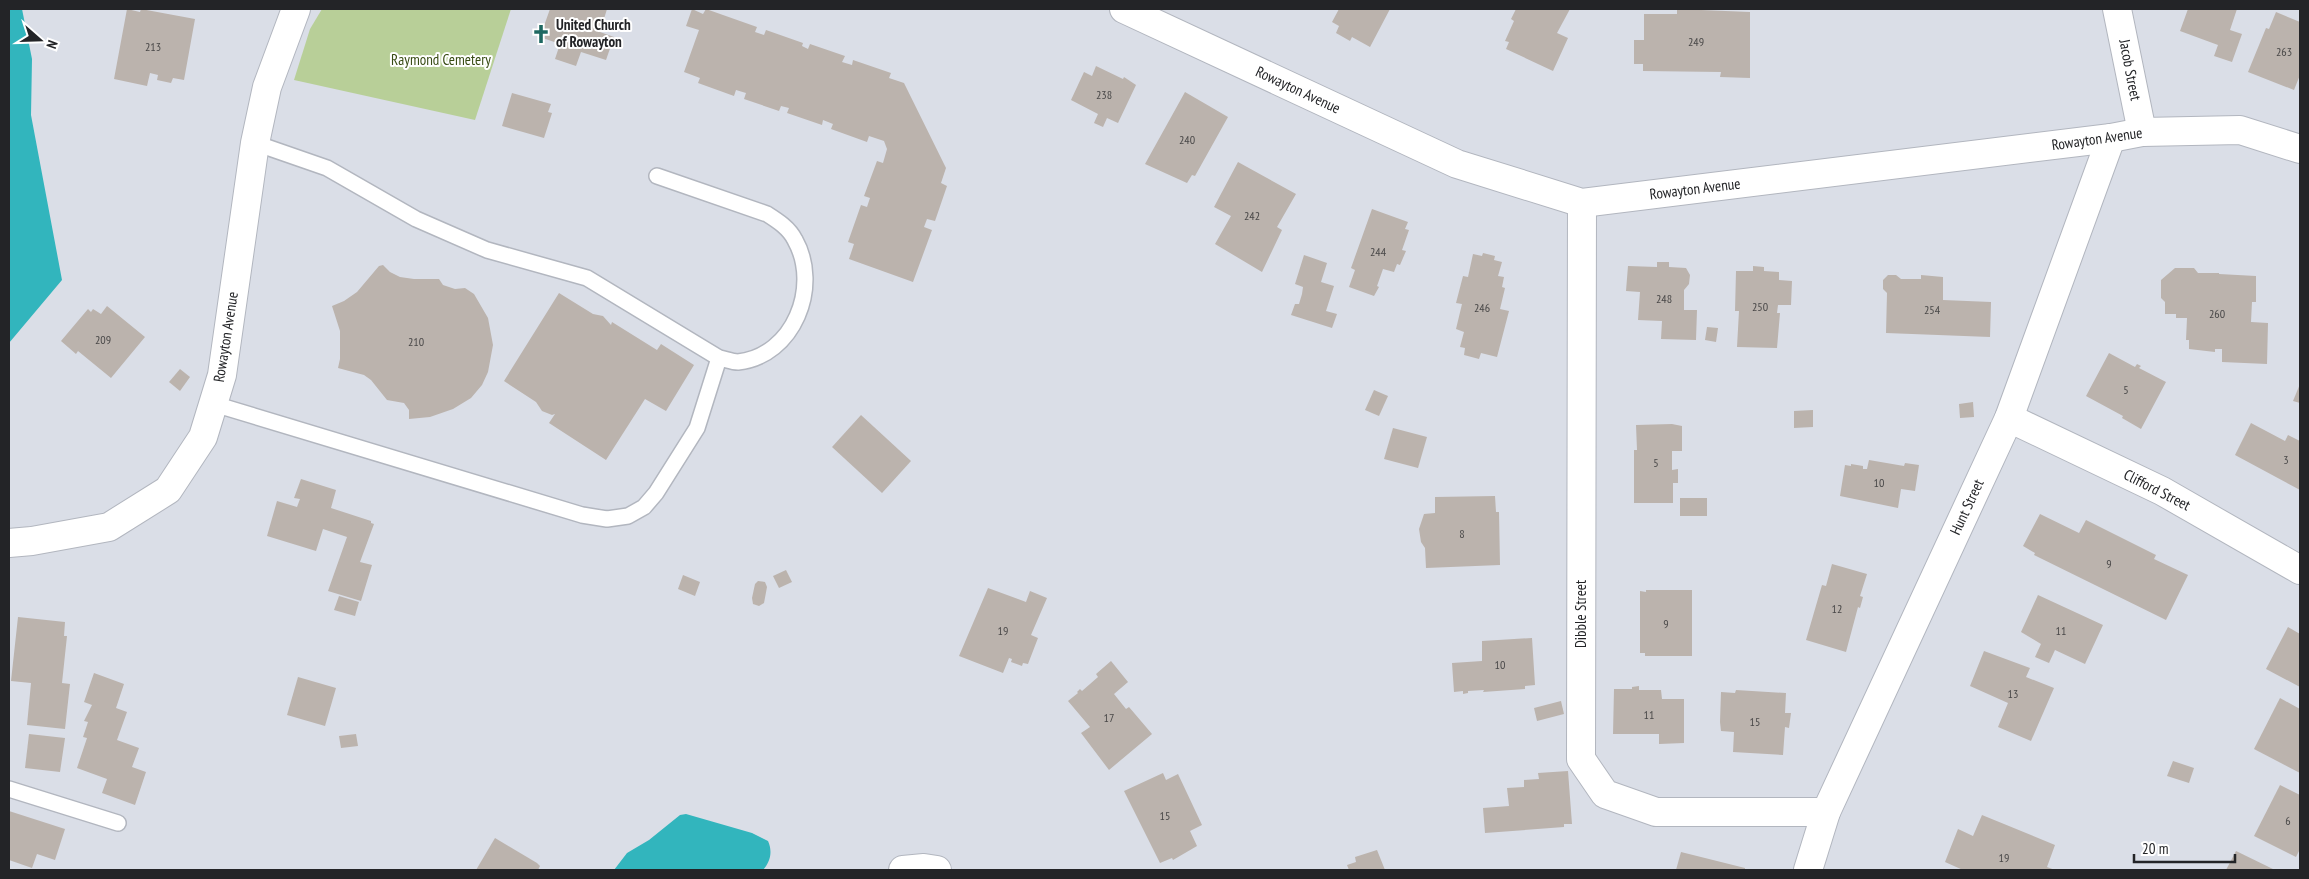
<svg xmlns="http://www.w3.org/2000/svg" width="2309" height="879" font-family="'PT Sans Narrow',sans-serif">
	<style>
		.green { fill: #b8cf98 }
		.water { fill: #32b5bd }
		.building { fill: #bbb3ad }
		.lines { fill: none; stroke-linecap: round; stroke-linejoin: round }
		.lane-casing { stroke: #b2b6bf; stroke-width: 18 }
		.street-casing { stroke: #b2b6bf; stroke-width: 30 }
		.secondary-casing { stroke: #b2b6bf; stroke-width: 30 }
		.lane { stroke: #fff; stroke-width: 15 }
		.street { stroke: #fff; stroke-width: 28 }
		.secondary { stroke: #fff; stroke-width: 28 }
		.labels { text-anchor: middle; stroke-width: 4; stroke-linejoin: round; paint-order: stroke }
		.number-label { font-size: 12px; fill: #494848 }
		.poi-label { font-size: 15px; font-weight: bold; fill: #232427; stroke: #fff; text-anchor: start }
		.park-label { font-size: 15px; fill: #384b14; stroke: #fff }
		.street-label { font-size: 15px; fill: #232427; stroke: #fff }
	</style>
	<rect width="100%" height="100%" fill="#dadee7"/>
	<path class="green" d="M322,9h189l-36,111 -181,-40 16,-51z"/>
	<g class="water">
		<path d="M9,9h13l10,50 -1,56 31,165 -53,63z"/>
		<path d="M686,814l66,19 16,8c5,11 2,21 -5,29h-149l13,-17 22,-13 31,-25z"/>
	</g>
	<g class="building">
		<path d="M127,9l13,3 1,-3 54,10 -11,61 -11,-2 -2,5 -14,-3 1,-5 -8,-2 -3,13 -33,-7z"/>
		<path d="M550,9h57l-7,23 14,5 -8,23 -25,-8 -5,14 -21,-7 5,-15 -20,-7z"/>
		<path d="M692,9l11,5 3,-5 51,18 -2,5 9,3 2,-5 37,13 -1,3 6,3 2,-5 35,12 -3,6 10,3 1,-5 38,13 -2,5 15,5 42,85 -5,15 6,3 -12,35 -8,-2 -3,8 8,3 -19,52 -64,-23 5,-15 -6,-2 13,-37 6,2 3,-9 -6,-2 13,-35 6,2 4,-14 -3,-8 -15,-5 -2,6 -36,-13 2,-5 -10,-4 -1,5 -35,-12 2,-5 -8,-2 -2,5 -35,-12 2,-6 -10,-3 -2,6 -36,-13 2,-5 -16,-6 15,-42 -13,-4z"/>
		<path d="M1339,9h51l-20,38 -18,-10 -2,4 -14,-8 3,-7 -7,-4z"/>
		<path d="M1516,9h54l-13,24 11,5 -15,33 -47,-22 3,-7 -4,-1 9,-20 -3,-2z"/>
		<path d="M1677,9l73,3v66l-30,-1 1,-5 -78,-1v-7h-9v-24h10v-26h33z"/>
		<path d="M2188,9h49l-7,21 12,4 -10,28 -18,-6 4,-11 -38,-14z"/>
		<path d="M2276,12l24,10v53l-6,15 -46,-18 18,-44 3,1z"/>
		<path d="M1096,66l27,13 1,-2 12,8 -18,38 -11,-5 -4,9 -9,-4 4,-9 -27,-14 13,-28 8,4z"/>
		<path d="M1185,92l43,25 -33,59 -3,-1 -5,8 -42,-19z"/>
		<path d="M512,93l39,11 -3,8 4,1 -8,25 -42,-12z"/>
		<path d="M1238,162l58,32 -19,33 5,3 -20,42 -47,-28 16,-28 -17,-9z"/>
		<path d="M1372,209l36,13 -3,7 4,1 -7,20 4,1 -6,14 -3,-1 -3,8 -11,-3 -6,17 2,1 -5,9 -25,-9 6,-17 -4,-2z"/>
		<path d="M1483,253l12,3 -1,4 8,2 -4,14 6,1 -2,10 3,1 -5,21 9,2 -12,46 -16,-4 -2,6 -15,-4 1,-7 -5,-1 4,-15 -8,-3 6,-25 -6,-1 7,-27 5,1 5,-23 9,2z"/>
		<path d="M1304,255l23,8 -6,19 13,4 -8,25 11,3 -5,14 -41,-13 4,-11h4l3,-10 1,-7 -8,-3z"/>
		<path d="M1657,262h12v5l17,1 4,7 -1,9 -5,6v20h13l-1,30 -35,-1 1,-18 -24,-1 2,-28 -14,-1 2,-25 29,1z"/>
		<path d="M383,265l7,7 10,5 14,2h25l4,6 12,4 10,-1 9,6 14,24 5,27 -5,27 -6,13 -11,13 -18,11 -23,8 -21,2v-9l-5,-7 -17,-3 -16,-20 -7,-5 -26,-7 2,-9v-28l-8,-25 12,-5 13,-9 22,-26z"/>
		<path d="M1753,266l11,1v4l15,1v8l13,1 -1,24h-13l-1,8h3l-3,35 -40,-1 2,-36h-4l1,-40h17z"/>
		<path d="M2175,268h19l4,5h21v1l37,2v26h-4l-1,20 17,1 -1,41 -45,-2v-13h-7v3l-26,-3v-9h-3l1,-22h-11v-4h-11v-12l-4,-4v-18z"/>
		<path d="M1888,275h8l5,4h20v-4l22,2v23l48,2 -1,35 -104,-4 1,-40 -4,-4v-9z"/>
		<path d="M559,293l34,21 10,2 8,9 1,-3 45,28 4,-6 33,21 -28,46 -21,-12 -39,61 -57,-37 6,-9 -3,1 -10,-4 -6,-9 -32,-21z"/>
		<path d="M107,306l38,31 -34,41 -33,-27 -2,3 -15,-13 27,-32 3,3 2,-3 8,5z"/>
		<path d="M1707,327l11,1 -2,14 -11,-2z"/>
		<path d="M2109,353l26,14 2,-3 4,2 -2,2 27,14 -25,47 -19,-11 1,-2 -37,-20z"/>
		<path d="M180,369l10,8 -10,14 -11,-9z"/>
		<path d="M2300,384v19l-7,-2z"/>
		<path d="M1374,390l14,6 -9,20 -14,-6z"/>
		<path d="M1973,402l1,15 -14,1 -1,-14z"/>
		<path d="M1813,410v17l-19,1v-17z"/>
		<path d="M861,415l50,46 -29,32 -50,-46z"/>
		<path d="M2251,423l34,18 3,-6 12,6v49l-65,-35z"/>
		<path d="M1672,424l10,2v25h-10v19l6,-1v14h-5v20h-39v-53h3l-1,-25z"/>
		<path d="M1393,428l34,9 -9,31 -34,-9z"/>
		<path d="M1869,460l35,6 1,-3 14,2 -4,26 -14,-2 -3,19 -58,-12 5,-31 6,1v-2l12,2v3h4z"/>
		<path d="M301,479l35,11 -5,18 40,13v2l3,1 -14,38 12,3 -11,36 -33,-10 19,-54 -24,-8 -7,22 -49,-15 10,-35 20,6 3,-8 -6,-1z"/>
		<path d="M1495,496l1,16h3l1,53 -74,3 -1,-20 -4,-6 -2,-13 5,-15 11,-1v-16z"/>
		<rect x="1680" y="498" width="27" height="18"/>
		<path d="M2040,514l39,19 7,-13 70,35 -2,4 34,16 -22,45 -132,-65 1,-2 -12,-7z"/>
		<path d="M1832,564l35,10 -7,22 3,1 -3,11 -2,-1 -12,45 -40,-12 16,-55 4,1z"/>
		<path d="M786,570l6,12 -13,6 -6,-12z"/>
		<path d="M683,575l17,7 -5,14 -17,-7z"/>
		<path d="M758,581l7,1 2,5 -3,16 -5,3 -6,-2 -1,-6 3,-14z"/>
		<path d="M988,588l38,14 4,-11 17,7 -16,37 7,3 -10,26 -5,-1 -1,3 -11,-4 1,-3 -3,-1 -6,15 -44,-17z"/>
		<path d="M1646,590h46v66h-47v-3h-5v-62l6,1z"/>
		<path d="M2038,595l65,30 -18,39 -30,-14 -6,13 -14,-6 6,-13 -20,-12z"/>
		<path d="M339,596l20,6 -4,14 -21,-6z"/>
		<path d="M18,617l47,5 -1,14h3l-5,47 8,1 -5,45 -38,-4 4,-42 -20,-2z"/>
		<path d="M2288,627l12,7v53l-34,-18z"/>
		<path d="M1532,638l3,47 -10,1v3l-42,3 1,-2 -16,1v2l-5,1v-3l-9,1 -2,-29 30,-2v-20z"/>
		<path d="M1984,651l46,17 -4,9 28,11 -23,53 -33,-14 10,-24 -38,-17z"/>
		<path d="M1111,661l17,21 -14,12 12,15 3,-2 23,27 -43,36 -28,-37 9,-6 -22,-26 10,-8 -1,-1 3,-3 2,2 16,-14 -2,-3z"/>
		<path d="M94,673l30,11 -8,24 11,4 -10,28 22,8 -7,19 14,5 -11,33 -33,-12 5,-14 -30,-11 10,-30 -4,-1 5,-15 -4,-1 8,-16 -8,-3z"/>
		<path d="M298,677l38,11 -11,38 -38,-11z"/>
		<path d="M1639,686v4h22l1,9h22v44l-25,1v-10h-46l1,-45h18v-2z"/>
		<path d="M1736,690l50,3 -1,20h6l-2,15 -4,-1 -2,28 -50,-3 1,-20 -13,-1 -1,-9 1,-30 14,1z"/>
		<path d="M2280,698l20,11v64l-46,-24z"/>
		<path d="M1561,701l3,13 -27,7 -3,-13z"/>
		<path d="M29,734l36,4 -5,34 -35,-4z"/>
		<path d="M356,734l2,12 -17,2 -2,-12z"/>
		<path d="M2173,761l21,7 -5,15 -22,-7z"/>
		<path d="M1568,771l4,53h-8v3l-79,6 -2,-25 26,-2 -2,-18 17,-1v-7l15,-1 -1,-6z"/>
		<path d="M1163,773l3,7 12,-6 24,51 -12,6 7,15 -24,14 -1,-2 -12,5 -36,-72z"/>
		<path d="M2280,785l20,10v54l-4,8 -42,-21z"/>
		<path d="M9,811l56,18 -10,31 -18,-6 -5,14 -23,-8z"/>
		<path d="M1982,815l73,30 -8,22 8,3h-92l-18,-8 13,-33 15,7z"/>
		<path d="M495,838l42,25 3,3 -2,4h-62z"/>
		<path d="M1377,850l8,20h-36l-2,-5 9,-3 -1,-5z"/>
		<path d="M2236,851l39,19h-49z"/>
		<path d="M1681,852l64,16v2h-69z"/>
	</g>
	<g class="lines">
		<g class="lane-casing">
			<g id="lane">
				<path d="M255,143l72,25 89,51 71,31 100,28 132,80c6,1 13,4 19,4 56,-6 83,-76 57,-122 -6,-12 -17,-19 -28,-26l-110,-38"/>
				<path d="M214,404l368,111 25,4 21,-3 16,-9 12,-14 41,-65 22,-70"/>
				<path d="M9,789l109,34"/>
			</g>
		</g>
		<g class="street-casing">
			<g id="street">
				<path d="M2117,9l25,123"/>
				<path d="M1582,203l-1,556 24,35 51,18h170"/>
				<path d="M2009,418l153,73 138,79"/>
				<path d="M903,870l21,-2 13,2"/>
				<path d="M1808,870l18,-58 183,-394 102,-280"/>
			</g>
		</g>
		<g class="secondary-casing">
			<g id="secondary">
				<path d="M1124,9l333,155 125,39 529,-65 31,-6 98,-2 60,19"/>
				<path d="M9,543l23,-2 77,-14 59,-37 35,-53 19,-62 33,-232 12,-56 29,-78"/>
			</g>
		</g>
		<use href="#lane" class="lane"/>
		<use href="#street" class="street"/>
		<use href="#secondary" class="secondary"/>
	</g>
	<defs>
		<g id="church-bare" transform="scale(1.5)"><path d="M-1.2-6h2.4v3.5h3.3v2.4h-3.3V6h-2.4V-.1h-3.3v-2.4h3.3Z" fill="#1e6861" stroke="#fff" stroke-width="2.5" paint-order="stroke"/></g>
	</defs>
	<g fill-rule="evenodd">
		<use href="#church-bare" x="541" y="34"/>
	</g>
	<g class="labels">
		<g class="number-label">
			<text x="1696" y="46">249</text>
			<text x="153" y="51">213</text>
			<text x="2284" y="56">263</text>
			<text x="1104" y="99">238</text>
			<text x="1187" y="144">240</text>
			<text x="1252" y="220">242</text>
			<text x="1378" y="256">244</text>
			<text x="1664" y="303">248</text>
			<text x="1760" y="311">250</text>
			<text x="1482" y="312">246</text>
			<text x="1932" y="314">254</text>
			<text x="2217" y="318">260</text>
			<text x="103" y="344">209</text>
			<text x="416" y="346">210</text>
			<text x="2126" y="394">5</text>
			<text x="2286" y="464">3</text>
			<text x="1656" y="467">5</text>
			<text x="1879" y="487">10</text>
			<text x="1462" y="538">8</text>
			<text x="2109" y="568">9</text>
			<text x="1837" y="613">12</text>
			<text x="1666" y="628">9</text>
			<text x="1003" y="635">19</text>
			<text x="2061" y="635">11</text>
			<text x="1500" y="669">10</text>
			<text x="2013" y="698">13</text>
			<text x="1649" y="719">11</text>
			<text x="1109" y="722">17</text>
			<text x="1755" y="726">15</text>
			<text x="1165" y="820">15</text>
			<text x="2288" y="825">6</text>
			<text x="2004" y="862">19</text>
		</g>
		<g class="poi-label">
			<text x="556" y="30">United Church<tspan x="556" dy="17">of Rowayton</tspan></text>
		</g>
		<g class="park-label">
			<text x="441" y="65">Raymond Cemetery</text>
		</g>
		<g class="street-label">
			<text transform="translate(2130 70) rotate(79)" y="5">Jacob Street</text>
			<text transform="translate(1298 90) rotate(25)" y="5">Rowayton Avenue</text>
			<text transform="translate(2097 139) rotate(-8)" y="5">Rowayton Avenue</text>
			<text transform="translate(1695 189) rotate(-7)" y="5">Rowayton Avenue</text>
			<text transform="translate(226 337) rotate(-81)" y="5">Rowayton Avenue</text>
			<text transform="translate(2157 490) rotate(27)" y="5">Clifford Street</text>
			<text transform="translate(1967 507) rotate(-65)" y="5">Hunt Street</text>
			<text transform="translate(1581 614) rotate(-90)" y="5">Dibble Street</text>
		</g>
	</g>
	<rect width="2309" height="879" fill="none" stroke="#232427" stroke-width="20"/>
	<g transform="translate(40 40) rotate(110)" stroke="#ffffff" stroke-width="4" paint-order="stroke">
	<path d="M0-4L9 19L0 12L-9 19Z" fill="#232427"/>
	<text y="-8" font-size="14" font-weight="bold" text-anchor="middle" fill="#232427">N</text>
	</g>
	<path d="M2134 854v8h101v-8" fill="none" stroke="#232427" stroke-width="2.5"/>
	<text x="2142" y="854" font-size="15" fill="#232427" stroke="#ffffff" stroke-width="4" paint-order="stroke">20 m</text>
</svg>
